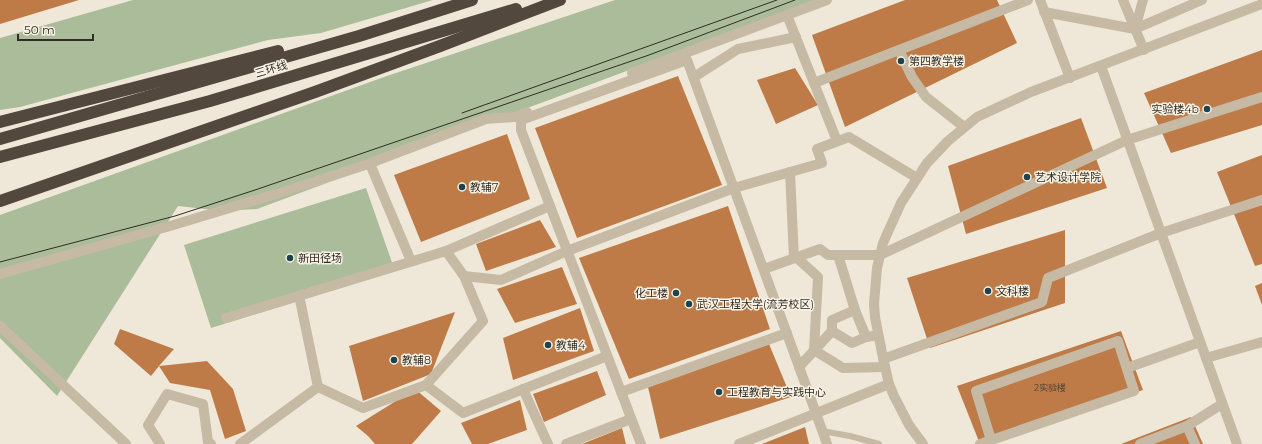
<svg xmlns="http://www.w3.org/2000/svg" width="1262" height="444" font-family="Montserrat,'Noto Sans SC',sans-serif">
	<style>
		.green { fill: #aabc99 }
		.building { fill: #be7b47 }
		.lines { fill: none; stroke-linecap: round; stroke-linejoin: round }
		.lane { stroke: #c6baa5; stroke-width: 6 }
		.street { stroke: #c6baa5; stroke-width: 10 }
		.highway { stroke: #52483d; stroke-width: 12 }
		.tram { stroke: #322c26; stroke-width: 1 }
		.poi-dot { fill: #1e4350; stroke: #f7f2e3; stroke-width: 1.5 }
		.labels { text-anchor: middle; stroke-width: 3; stroke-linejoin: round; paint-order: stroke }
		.number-label { font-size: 9px; fill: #55402e }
		.poi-label { font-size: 11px; fill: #322c26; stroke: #f7f2e3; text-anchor: start }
		.street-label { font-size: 11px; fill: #322c26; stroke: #f7f2e3 }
	</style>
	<rect width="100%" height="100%" fill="#efe8d8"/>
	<g class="green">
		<path d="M133,0h300l-112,33 -53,7 -248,67 -20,3v-72z"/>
		<path d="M615,0h202l-560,209 -34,2 -45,-5 -121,190 -57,-58v-123l384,-138z"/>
		<path d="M366,188l29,83 -184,57 -27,-83z"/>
	</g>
	<g class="building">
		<path d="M0,0h79l-79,24z"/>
		<path d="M905,0h92l20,43 -172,84 -33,-92z"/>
		<path d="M1262,50v75l-91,28 -27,-60z"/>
		<path d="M795,68l23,37 -42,19 -19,-44z"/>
		<path d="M678,76l44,109 -145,53 -42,-110z"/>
		<path d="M1081,118l26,70 -141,46 -18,-68z"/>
		<path d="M507,134l23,65 -109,43 -27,-67z"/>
		<path d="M1262,155v109l-7,2 -38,-94z"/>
		<path d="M728,206l42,123 -141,50 -50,-121z"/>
		<path d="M540,220l16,27 -70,24 -10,-27z"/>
		<path d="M1065,230v73l-135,45 -23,-70z"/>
		<path d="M562,267l15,37 -62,19 -18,-34z"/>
		<path d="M1262,283v22l-7,-19z"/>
		<path d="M580,308l14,43 -81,29 -10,-42z"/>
		<path d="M455,312l-24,62 -68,27 -14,-55z"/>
		<path d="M120,329l54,20 -15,17 48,-5 26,28 13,42 -21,8 -15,-49 -40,-7 -11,-17 -8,10 -37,-32z"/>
		<path d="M1121,331l22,59 -154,54h-9l-23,-58z"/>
		<path d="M769,344l22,53 -131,42 -12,-52z"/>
		<path d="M597,371l9,24 -62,27 -11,-28z"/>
		<path d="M415,389l26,22 -29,33h-37l-7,-8 -12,-10z"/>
		<path d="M520,400l7,30 -39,14h-16l-11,-21z"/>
		<path d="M1191,417l12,27h-82z"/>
		<path d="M805,427l4,17h-47z"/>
		<path d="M622,428l4,16h-44z"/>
	</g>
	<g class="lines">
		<path class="lane" d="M822,431l28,5 29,8"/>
		<g class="street">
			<path d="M1040,0l30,78"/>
			<path d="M1123,0l21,50"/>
			<path d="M1044,12l91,17 67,-29"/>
			<path d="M787,15l50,126"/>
			<path d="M1135,29l8,-29"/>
			<path d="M899,50l13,27 14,20 38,30"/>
			<path d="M1101,66l136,378"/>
			<path d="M632,73l195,-73"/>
			<path d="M694,77l44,-28 58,-12"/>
			<path d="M814,83l214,-83"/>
			<path d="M370,164l41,97"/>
			<path d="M790,172l4,86"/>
			<path d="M838,255l17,55 11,27"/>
			<path d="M796,257l22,20 -4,73 29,18 42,-1"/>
			<path d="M764,269l56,-20 8,6h52l247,-115 135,-43"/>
			<path d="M0,274l170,-48 116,-35 79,-26 121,-46 29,-2 12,-5"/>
			<path d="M464,276l37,4 66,-29 167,-63 88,-25 -5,-14 32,-12 68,41"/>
			<path d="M300,300l18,87"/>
			<path d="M226,318l220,-67 104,-45"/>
			<path d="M0,326l126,118"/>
			<path d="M832,331l20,12 14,-6 7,-1"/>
			<path d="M1206,358l56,-16"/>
			<path d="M883,359l159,-57 6,-24 113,-45 101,-33"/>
			<path d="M799,367l33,-36v-11l23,-10"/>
			<path d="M1127,368l73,-26"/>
			<path d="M426,385l37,28 144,-57"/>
			<path d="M318,387l45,21 63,-23 57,-64 -19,-45 -18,-25"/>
			<path d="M523,389l25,55"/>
			<path d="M621,392l166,-59"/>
			<path d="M1187,426l8,18"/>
			<path d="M160,444l-12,-19 19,-31 36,10 5,38 3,2"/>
			<path d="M240,444l78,-57"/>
			<path d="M566,444l65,-25"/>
			<path d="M641,444l-120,-314v-10l166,-60 126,345 14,39"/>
			<path d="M739,444l150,-60"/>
			<path d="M923,444l-14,-19 -15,-29 -5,-12 -7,-31 -7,-36 -1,-13 3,-36 6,-25 18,-40 11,-17 15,-23 21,-22 29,-24 54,-25 231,-88"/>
			<path d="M980,444l154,-53 -16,-50 -142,50 15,49"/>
			<path d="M1140,444l47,-18 35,-22"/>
		</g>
		<g class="highway">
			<path d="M0,122l278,-71"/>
			<path d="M0,139l359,-103 113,-36"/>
			<path d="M0,157l210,-56 306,-92"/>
			<path d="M0,201l315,-109 125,-46 120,-46"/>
		</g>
		<g class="tram">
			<path d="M462,113l315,-113"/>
			<path d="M0,262l175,-46 80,-26 394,-135 146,-55"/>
		</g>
	</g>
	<g class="poi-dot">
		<circle cx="901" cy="61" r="4"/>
		<circle cx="1207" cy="109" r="4"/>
		<circle cx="1027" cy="177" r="4"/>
		<circle cx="462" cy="187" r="4"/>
		<circle cx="290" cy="258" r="4"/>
		<circle cx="988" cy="291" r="4"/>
		<circle cx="676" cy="293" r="4"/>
		<circle cx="689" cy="304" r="4"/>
		<circle cx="548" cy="345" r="4"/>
		<circle cx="394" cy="360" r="4"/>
		<circle cx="719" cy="392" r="4"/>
	</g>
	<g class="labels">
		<g class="number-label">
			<text x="1050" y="391">2实验楼</text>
		</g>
		<g class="poi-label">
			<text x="909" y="65">第四教学楼</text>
			<text x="1199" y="113" text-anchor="end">实验楼4b</text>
			<text x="1035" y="181">艺术设计学院</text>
			<text x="470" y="191">教辅7</text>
			<text x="298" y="262">新田径场</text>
			<text x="996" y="295">文科楼</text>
			<text x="668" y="297" text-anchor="end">化工楼</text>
			<text x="697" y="308">武汉工程大学(流芳校区)</text>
			<text x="556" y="349">教辅4</text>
			<text x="402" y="364">教辅8</text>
			<text x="727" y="396">工程教育与实践中心</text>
		</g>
		<g class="street-label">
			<text transform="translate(271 69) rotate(-16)" y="4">三环线</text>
		</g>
	</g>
	<path d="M18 34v6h75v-6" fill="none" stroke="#322c26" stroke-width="2"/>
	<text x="24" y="34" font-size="12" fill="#322c26" stroke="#f7f2e3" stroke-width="3" paint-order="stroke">50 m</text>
</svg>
